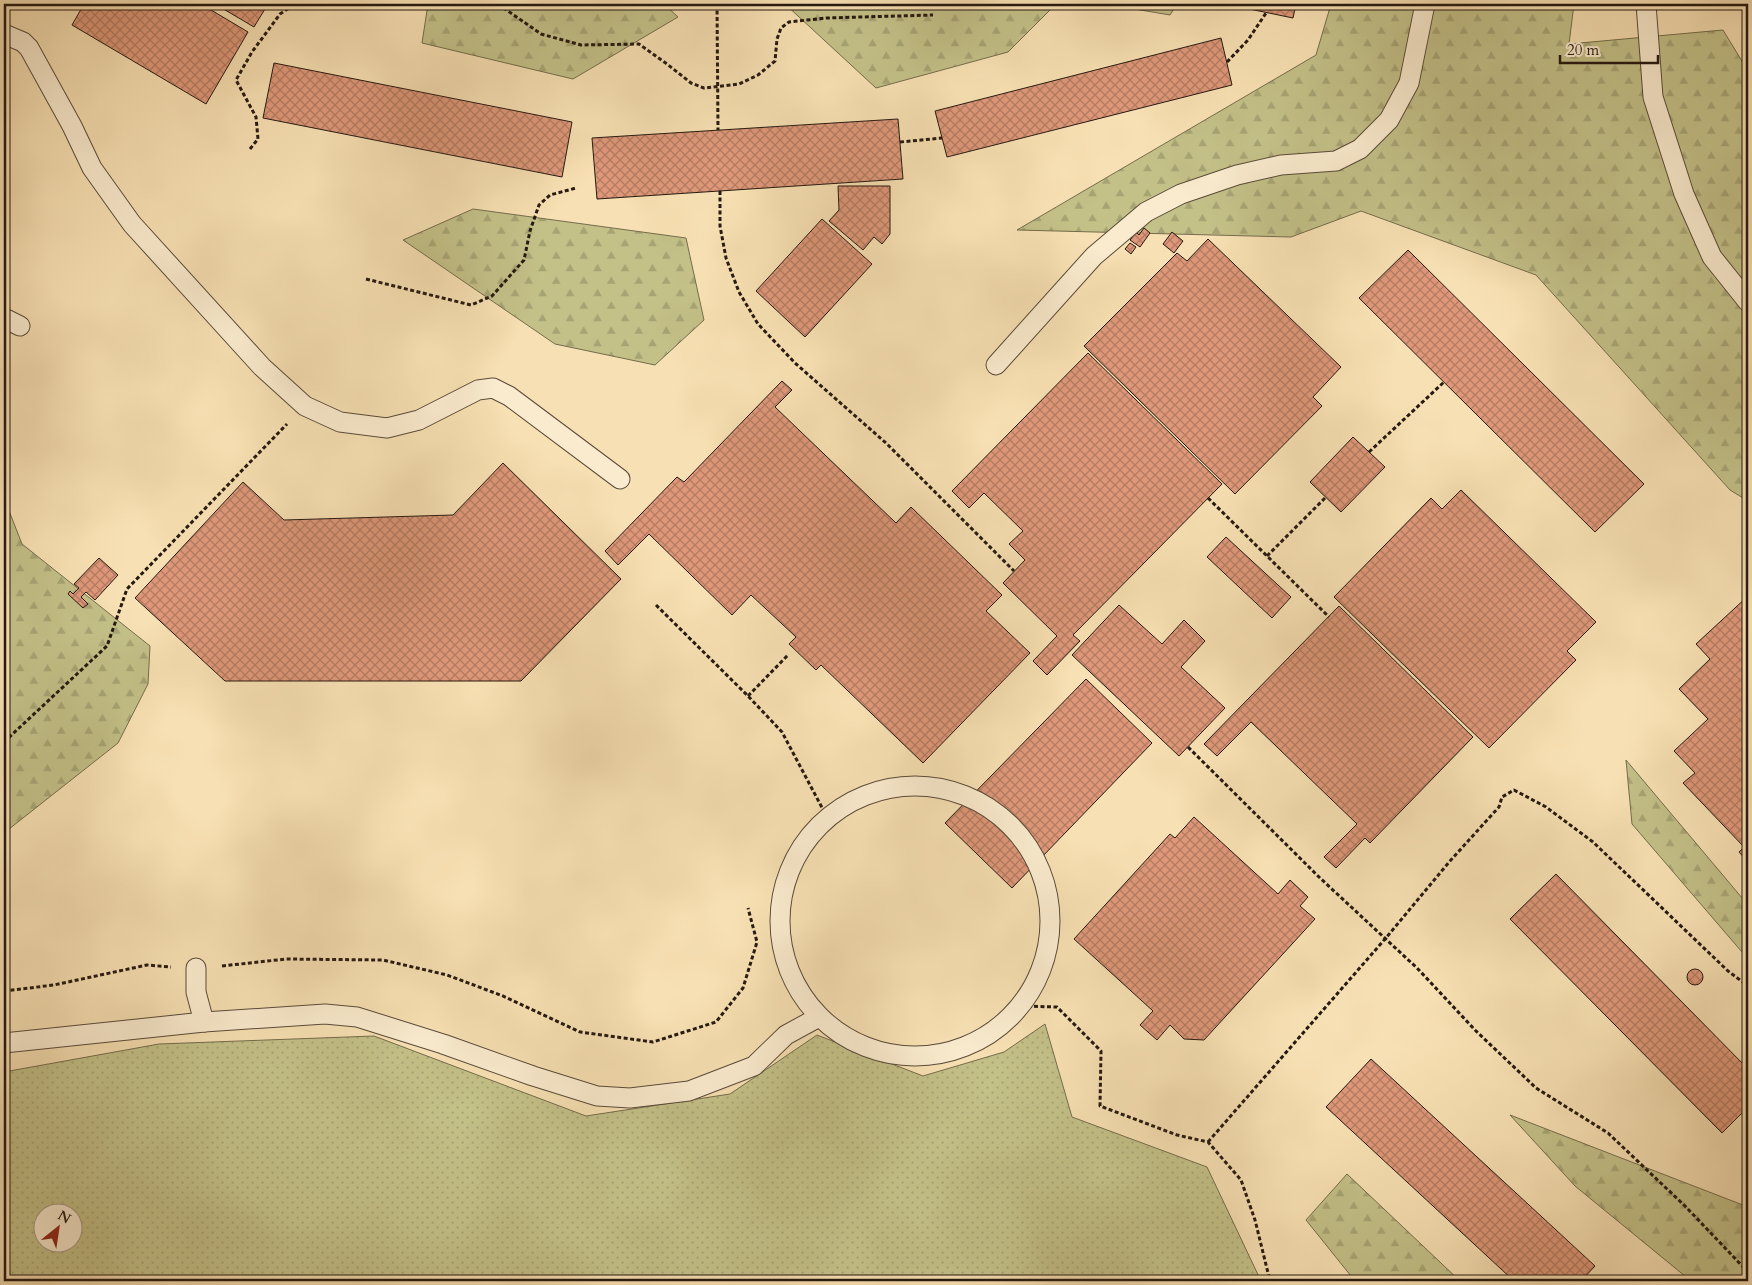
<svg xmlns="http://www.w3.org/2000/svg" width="1752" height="1285" font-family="Cardo,serif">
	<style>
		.forest { fill: url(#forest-firs); stroke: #746c4c }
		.park { fill: url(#park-dots); stroke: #746c4c; fill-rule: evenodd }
		.building { fill: url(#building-cross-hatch); stroke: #261911 }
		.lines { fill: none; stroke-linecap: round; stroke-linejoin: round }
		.lane-casing { stroke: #5a4b3a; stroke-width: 21 }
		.path { stroke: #261911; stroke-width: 3; stroke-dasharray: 4 2.5; stroke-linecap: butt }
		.lane { stroke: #faebce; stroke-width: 19 }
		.path-bridge { stroke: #261911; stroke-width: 3; stroke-dasharray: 4 2.5; stroke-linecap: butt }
	</style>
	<defs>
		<pattern id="forest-firs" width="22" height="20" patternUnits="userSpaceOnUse" patternTransform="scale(1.25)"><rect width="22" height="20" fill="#c3c088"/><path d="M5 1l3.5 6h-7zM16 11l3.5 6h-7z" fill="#a7a474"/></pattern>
		<pattern id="park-dots" width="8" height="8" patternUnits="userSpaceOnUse" patternTransform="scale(1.25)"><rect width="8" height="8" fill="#c3c088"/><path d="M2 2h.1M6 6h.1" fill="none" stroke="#a7a474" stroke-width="1.8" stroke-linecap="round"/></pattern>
		<pattern id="building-cross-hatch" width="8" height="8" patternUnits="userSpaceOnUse" patternTransform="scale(1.25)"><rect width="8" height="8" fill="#de9879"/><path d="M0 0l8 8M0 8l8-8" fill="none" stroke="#b47b62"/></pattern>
	</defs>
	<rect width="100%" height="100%" fill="#f7e0b3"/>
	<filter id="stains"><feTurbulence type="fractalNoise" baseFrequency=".004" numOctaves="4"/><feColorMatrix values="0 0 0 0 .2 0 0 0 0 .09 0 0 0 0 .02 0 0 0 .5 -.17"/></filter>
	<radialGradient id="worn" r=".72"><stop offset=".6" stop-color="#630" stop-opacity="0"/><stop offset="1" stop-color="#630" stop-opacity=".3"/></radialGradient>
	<g class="forest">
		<path d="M428,4h236l14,13 -105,62 -151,-36z"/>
		<path d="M785,4h271l-48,48 -132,36z"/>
		<path d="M1105,4h72l-7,11z"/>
		<path d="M1331,4h243l-5,40 154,-14 25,41v430l-18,-11 -194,-215 -175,-64 -70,26 -274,-7 299,-175z"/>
		<path d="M473,209l213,29 18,82 -49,45 -100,-21 -152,-104z"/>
		<path d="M4,498l18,46 128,102 -2,38 -30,59 -114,90z"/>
		<path d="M1626,760l122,145v54l-116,-135z"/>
		<path d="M1510,1115l238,92v74h-57l-116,-95z"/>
		<path d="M1347,1174l113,107h-105l-49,-61z"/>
	</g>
	<path class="park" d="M1045,1024l27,93 135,50 54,114h-1257v-209l155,-28 215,-8 212,80 144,-22 87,-59 106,41 81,-24zM42,1212h30v30h-30z"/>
	<g class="building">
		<path d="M84,4h117l47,28 -42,72 -134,-79z"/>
		<path d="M215,4h53l-14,23z"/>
		<path d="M1235,4h61l-3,14 -58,-12z"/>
		<path d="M1221,38l11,47 -285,72 -12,-46z"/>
		<path d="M274,63l298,59 -10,55 -299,-59z"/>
		<path d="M898,119l5,60 -306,20 -5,-61z"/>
		<path d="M838,186h52v48l-8,10 -8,-7 -11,13 -34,-29 10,-11z"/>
		<path d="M822,219l50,45 -67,73 -49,-46z"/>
		<path d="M1144,228l6,5 -10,14 -10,-7 6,-8 3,3z"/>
		<path d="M1172,232l11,9 -9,12 -11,-9z"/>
		<path d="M1208,239l133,128 -28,30 9,9 -87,88 -151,-148 93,-93 10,8z"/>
		<path d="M1130,243l6,4 -5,7 -6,-5z"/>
		<path d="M1408,250l236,234 -49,48 -236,-234z"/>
		<path d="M1088,353l134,131 -149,151 7,6 -33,34 -14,-14 24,-25 -54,-53 22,-23 -16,-16 14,-13 -39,-38 -15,15 -17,-17z"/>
		<path d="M782,381l10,9 -17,17 121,116 15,-16 91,88 -16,16 44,42 -107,110 -102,-98 -5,5 -27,-26 7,-7 -45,-42 -19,20 -83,-81 -31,31 -13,-14 72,-74 7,5z"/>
		<path d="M1353,437l32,30 -44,45 -31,-30z"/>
		<path d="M503,463l118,116 -100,102h-296l-90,-83 108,-116 41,38 169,-5z"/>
		<path d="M1461,490l135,132 -29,29 9,9 -87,88 -155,-151 97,-99 11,11z"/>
		<path d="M1226,537l65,60 -19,21 -65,-61z"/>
		<path d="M99,558l19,17 -23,25 -9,-8 -5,5 7,7 -5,4 -15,-14 2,-3 3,3 6,-6 -5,-4z"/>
		<path d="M1748,596v266l-9,-10 5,-5 -61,-64 12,-10 -21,-22 34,-32 -29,-30 31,-30 -14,-15z"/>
		<path d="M1119,605l43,39 22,-24 21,21 -24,26 44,41 -46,48 -107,-101z"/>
		<path d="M1339,606l134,131 -103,106 -5,-5 -29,30 -12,-11 33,-33 -106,-102 -34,34 -13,-12z"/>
		<path d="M1086,679l66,64 -140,145 -67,-65z"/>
		<path d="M1194,817l84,77 12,-14 18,17 -8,9 15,13 -111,121 -20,-1 -14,-14 -13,15 -17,-15 13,-14 -79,-72 96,-105 5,4z"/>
		<path d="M1556,874l192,195v38l-26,26 -212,-214z"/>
		<circle cx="1695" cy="977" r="8"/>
		<path d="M1371,1059l224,207 -14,15h-67l-188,-174z"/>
	</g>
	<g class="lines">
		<g class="lane-casing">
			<g id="lane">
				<path d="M1646,4l7,93 31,97 28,63 36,45"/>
				<path d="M4,34l19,8 6,6 43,78 20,42 40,56 130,143 43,39 35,16 47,6 32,-8 59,-30 15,-2 16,8 111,83"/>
				<path d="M4,318l16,8"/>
				<path d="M996,365l98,-109 52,-44 35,-18 56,-19 44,-10 55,-4 24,-12 29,-29 20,-37 16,-79"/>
				<circle cx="915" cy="921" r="135"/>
				<path d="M196,968v24l8,30"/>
				<path d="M4,1043l200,-21 121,-8 32,3 86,27 90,32 64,20 33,2 59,-7 65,-25 32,-31 33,-18"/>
			</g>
		</g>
		<g class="path">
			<path d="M498,4l43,30 40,11 58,-1 28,20 24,19 13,5 35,-4 19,-9 17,-14 2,-22 4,-11 8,-6 37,-4 107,-3"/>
			<path d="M1227,62l21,-22 18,-27"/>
			<path d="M900,142l42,-4"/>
			<path d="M250,149l8,-10 -2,-22 -20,-37 16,-28 28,-38 15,-10"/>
			<path d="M720,191v35l6,32 13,34 19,32 37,39 91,80 128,128"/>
			<path d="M366,279l105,26 21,-9 32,-36 6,-29 9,-26 11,-10 26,-7"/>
			<path d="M1369,452l75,-70"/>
			<path d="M1208,498l121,119"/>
			<path d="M1267,556l59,-59"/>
			<path d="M656,605l92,91 34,36 45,85"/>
			<path d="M748,696l40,-41"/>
			<path d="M4,742l103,-96 20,-57 160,-165"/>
			<path d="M1188,747l132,131 97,90 58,62 61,58 72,45 77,73 63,66"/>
			<path d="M222,966l64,-7 97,1 64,15 56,21 77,36 73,10 63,-20 27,-34 14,-46 -9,-34"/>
			<path d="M4,991l50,-6 93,-20 24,2"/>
			<path d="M1021,1006l36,1 44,44 -1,55 77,29 31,7 33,38 14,40 15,61"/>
			<path d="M1208,1142l177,-203 65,-78 38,-42 11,-12 3,-10 12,-7 32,17 47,35 135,129 20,15"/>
		</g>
		<use href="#lane" class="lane"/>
		<path class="path-bridge" d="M717,4l1,126"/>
	</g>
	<rect width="1752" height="1285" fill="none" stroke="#f7e0b3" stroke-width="20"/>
	<rect x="5" y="5" width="1742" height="1275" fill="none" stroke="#261911" stroke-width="2.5"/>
	<rect x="10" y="10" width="1732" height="1265" fill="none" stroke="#261911"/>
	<g transform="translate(58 1228) rotate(30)"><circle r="24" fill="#faebce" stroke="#a59782"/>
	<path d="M0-4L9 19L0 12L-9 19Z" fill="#8f2418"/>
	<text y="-8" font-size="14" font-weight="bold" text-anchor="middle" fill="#261911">N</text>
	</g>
	<path d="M1560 55v8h98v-8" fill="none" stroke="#261911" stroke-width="2.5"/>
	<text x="1567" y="55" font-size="15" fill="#261911" stroke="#faebce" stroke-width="4" paint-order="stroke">20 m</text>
	<rect width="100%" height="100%" filter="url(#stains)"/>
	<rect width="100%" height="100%" fill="url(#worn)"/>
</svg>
